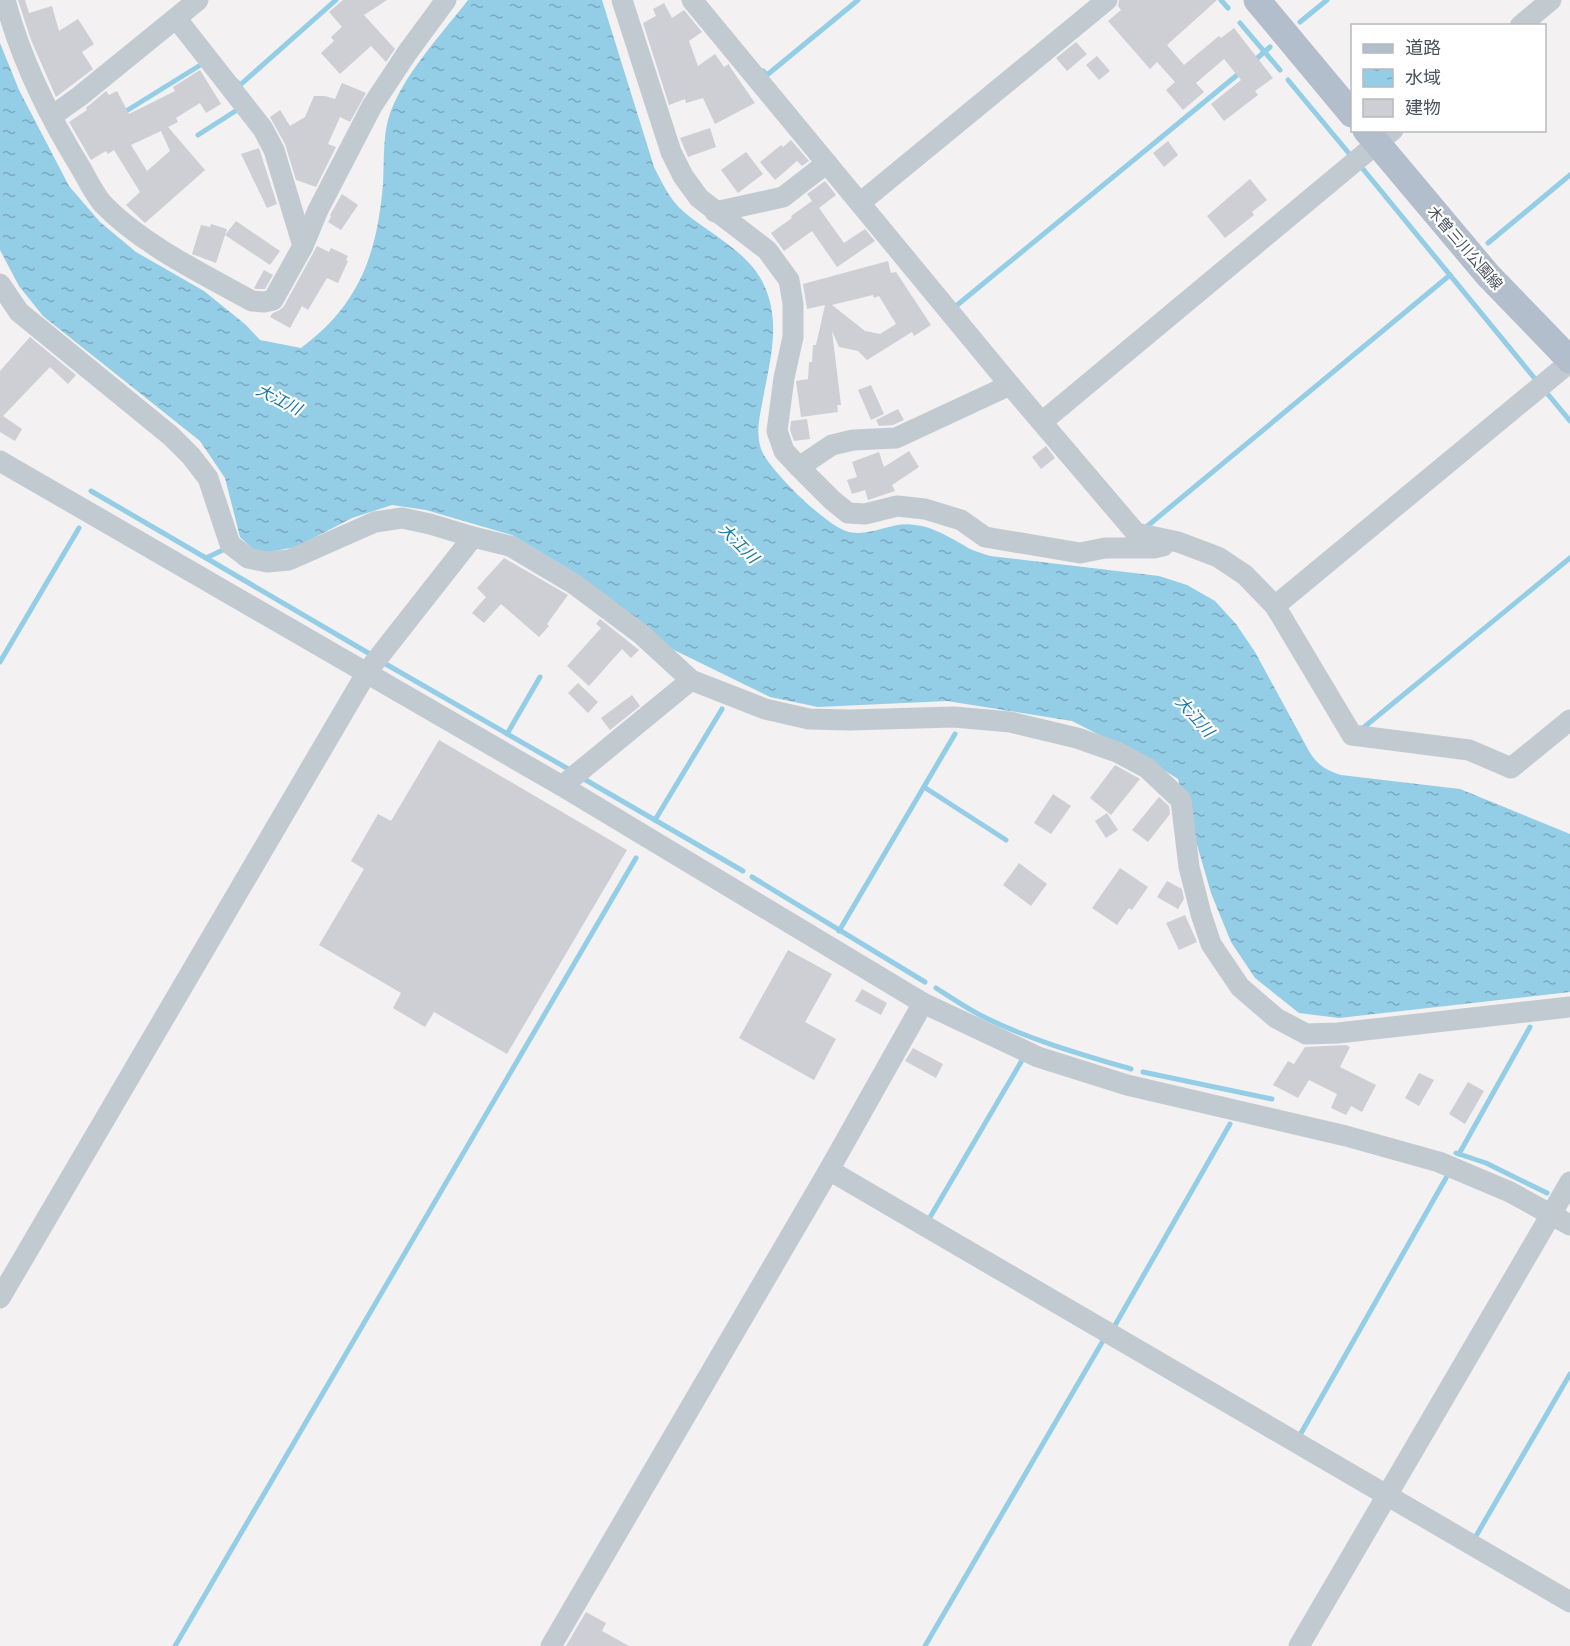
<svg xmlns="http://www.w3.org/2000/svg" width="1570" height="1646" font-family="'Titillium Web','Noto Sans JP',sans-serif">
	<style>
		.water { fill: url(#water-ripples) }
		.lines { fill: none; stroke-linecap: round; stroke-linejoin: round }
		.stream { stroke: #93cde6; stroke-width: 5 }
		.building { fill: #cecfd5; fill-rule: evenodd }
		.minor { stroke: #c2cad1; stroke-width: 21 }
		.major { stroke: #b3becd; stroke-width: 27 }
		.labels { text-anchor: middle; stroke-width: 4.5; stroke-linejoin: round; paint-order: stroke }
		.street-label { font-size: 15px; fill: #4a525d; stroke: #fff }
		.water-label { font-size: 16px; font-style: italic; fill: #1779a2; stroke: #fff }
	</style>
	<defs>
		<pattern id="water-ripples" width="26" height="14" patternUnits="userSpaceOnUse" patternTransform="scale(1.5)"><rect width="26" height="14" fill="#93cde6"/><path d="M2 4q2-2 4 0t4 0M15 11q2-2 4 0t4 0" fill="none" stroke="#7aa9be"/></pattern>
	</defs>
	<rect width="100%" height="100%" fill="#f3f1f1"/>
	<path class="water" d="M468,0h134l52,167c8,16 16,33 30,45 26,22 65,40 80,73 18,39 5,79 -2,119 -3,15 -6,30 -1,45 7,20 67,79 88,83 22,5 44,-11 66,-7 19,2 34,12 50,21 7,5 17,7 25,10l169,20 28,9 28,16 21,23 19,28 55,101c9,13 16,17 31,22l119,14 110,45v158l-231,26 -40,-5 -44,-35 -24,-36 -20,-49 -33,-114 -31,-20 -75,-38 -125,-20 -129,6 -48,-10 -98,-48 -100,-78 -60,-36 -86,-25 -34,-5 -40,13 -56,29 -38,7 -18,-17 -15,-59 -25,-37 -157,-125 -24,-30 -19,-36v-207l19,47 50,96 31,36 36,30 68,39 42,34 14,15 41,8c58,-43 76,-93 82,-164 1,-19 0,-46 5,-64 12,-42 53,-85 80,-120z"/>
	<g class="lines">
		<g class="stream">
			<path d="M1221,0l7,8"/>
			<path d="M1300,22l27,-22"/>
			<path d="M1240,23l40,47"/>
			<path d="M1254,61l16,-14"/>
			<path d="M763,71l4,4 91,-75"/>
			<path d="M1288,80l64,77"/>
			<path d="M236,81l4,4 96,-85"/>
			<path d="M123,113l79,-49"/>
			<path d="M198,135l39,-25"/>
			<path d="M1363,169l173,211"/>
			<path d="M1488,243l82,-68"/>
			<path d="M956,306l286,-235"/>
			<path d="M1546,392l24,29"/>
			<path d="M91,491l115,67 19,-9"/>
			<path d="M1145,528l305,-253"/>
			<path d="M206,558l164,96"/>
			<path d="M0,662l79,-134"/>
			<path d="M384,663l186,107"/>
			<path d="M1363,728l207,-170"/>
			<path d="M507,734l33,-57"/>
			<path d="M584,779l159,92"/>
			<path d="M924,787l82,53"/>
			<path d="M655,820l67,-111"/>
			<path d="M752,877l173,105"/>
			<path d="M839,931l116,-197"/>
			<path d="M936,988c14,9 29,19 44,27 47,24 100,39 151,54"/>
			<path d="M1143,1072l129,27"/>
			<path d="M1456,1153l30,10 61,30"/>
			<path d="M1459,1154l71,-127"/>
			<path d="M929,1219l92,-157"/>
			<path d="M1114,1327l116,-203"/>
			<path d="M1300,1435l146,-257"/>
			<path d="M1476,1536l94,-162"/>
			<path d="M175,1646l461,-788"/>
			<path d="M925,1646l179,-307"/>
		</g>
	</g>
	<g class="building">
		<path d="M18,0h7l4,13 23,-7 7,25 19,-12 16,25 -12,8 11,17 -37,28 -25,-57z"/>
		<path d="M343,0h44l-23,15 31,34 -9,13 -15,-16 -31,28 -19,-21 13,-12 -3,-4 11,-10 -13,-15z"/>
		<path d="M1119,0h98l-50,45 17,20 35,-29 2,2 13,-10 39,50 -18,13 3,4 -34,26 -13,-17 30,-24 -17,-21 -28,24 8,9 -21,18 -17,-20 9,-8 -18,-20 -7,7 -42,-48 13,-11 -3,-4z"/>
		<path d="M664,3l8,15 12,-8 18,22 -13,9 9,25 17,-12 9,13 5,-3 1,3 25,36 -40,21 -12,-26 -17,5 -1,-4 -16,6 -26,-82 13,-7 -3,-7z"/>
		<path d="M1076,42l11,12 -20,17 -11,-13z"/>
		<path d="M1097,56l13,15 -11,9 -13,-15z"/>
		<path d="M200,70l21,34 -15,9 -6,-10 -24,15 2,4 -10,5 37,43 -60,53 -19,-18 14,-13 -26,-42 -6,4 -2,-3 -15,9 -22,-38 18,-12 -1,-2 20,-17 3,4 8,-4 12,23 46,-23 -2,-4zM161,131l9,20 -23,20 -16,-26z"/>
		<path d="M342,83l24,10 -16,29 -10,-5 -12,27 8,3 -20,40 -20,-7 -11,-36 -15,-27 10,-7 10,16 15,-9 9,-21h11l10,3z"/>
		<path d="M710,128l6,19 -28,10 -8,-19z"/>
		<path d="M791,140l18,21 -7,5 -5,-5 -22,19 -15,-18 21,-17 2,2z"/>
		<path d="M1168,141l10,14 -14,12 -11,-14z"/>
		<path d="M259,148l18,56 -10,4 -26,-54z"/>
		<path d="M746,152l17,22 -25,19 -17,-23z"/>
		<path d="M1250,179l17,21 -15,12 2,3 -29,23 -18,-22z"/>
		<path d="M825,181l11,14 -17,13 25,35 21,-14 10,12 -38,26 -25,-36 -28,20 -13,-18 21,-15 -1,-2 21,-15 -5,-7z"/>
		<path d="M342,194l16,11 -17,25 -13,-8 3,-5 -1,-2z"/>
		<path d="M236,221l44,30 -10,14 -45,-30z"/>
		<path d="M211,224l16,5 -11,34 -24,-9 9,-29 9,2z"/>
		<path d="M317,246l12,6 2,-4 17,8 -2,4 2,1 -10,22 -11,-5 -19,32 -6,-4 -12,22 -20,-11 3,-4 7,-3 4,-4z"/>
		<path d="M888,261l3,12 5,-1 35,53 -17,11 -2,-4 -45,28 -9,-9 -19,-4 -7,-16 9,74h-4l1,7 -37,5 -5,-36 12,-2 1,-17h3l1,-17h3l9,-40 -18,4 -4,-25zM873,295l1,3 5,-2 17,28 -16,10 -15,-3 -33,-26z"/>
		<path d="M264,270l9,5 -8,14h-9l-2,-1z"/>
		<path d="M30,337l46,38 -8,9 -18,-17 -47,49 19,13 -7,12 -15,-9v-61z"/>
		<path d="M871,385l13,29 -13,6 -13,-30z"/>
		<path d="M898,409l6,11 -11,5 -14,1 -3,-6z"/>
		<path d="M807,419l3,20 -16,2 -4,-11 1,-9z"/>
		<path d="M1046,446l9,12 -14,11 -9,-12z"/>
		<path d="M909,451l10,16 -27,18 3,6 -27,9 -3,-10 -13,4 -5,-14 10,-3 -5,-15 27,-10 5,15z"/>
		<path d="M504,558l64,37 -21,29 2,2 -10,11 -38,-33 -17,19 -12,-10 14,-16 -9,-9z"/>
		<path d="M600,619l39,31 -8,8 -9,-9 -33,37 -22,-20 34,-38 -5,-4z"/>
		<path d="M578,683l20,19 -10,11 -20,-20z"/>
		<path d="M632,695l8,11 -30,24 -9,-12z"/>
		<path d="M439,740l188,110 -120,204 -73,-42 -9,15 -32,-19 8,-15 -82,-48 45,-76 -13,-8 27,-47 13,7z"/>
		<path d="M1115,765l25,14 -29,36 -21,-17z"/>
		<path d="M1053,794l18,12 -20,28 -17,-11z"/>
		<path d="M1159,797l10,9 1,8 -22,28 -16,-12z"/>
		<path d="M1107,813l11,17 -12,8 -11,-17z"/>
		<path d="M1019,863l28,21 -16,22 -28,-21z"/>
		<path d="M1120,868l28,19 -16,23 -3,-2 -12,17 -25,-17z"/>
		<path d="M1167,881l15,8 2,10 -6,10 -21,-12z"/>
		<path d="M1185,915l12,27 -18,8 -13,-27z"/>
		<path d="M788,950l44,24 -27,48 31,17 -22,41 -75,-42z"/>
		<path d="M862,989l25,14 -6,12 -26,-14z"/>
		<path d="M1346,1045l4,2 -10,20 36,18 -14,27 -11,-6 -5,9 -15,-7 6,-14 -28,-14 -11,18 -25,-13 15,-24 6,3 11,-17z"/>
		<path d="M913,1048l30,16 -7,14 -31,-17z"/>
		<path d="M1419,1073l15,7 -15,26 -14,-8z"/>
		<path d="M1468,1082l16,9 -19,33 -16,-10z"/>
		<path d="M586,1612l20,11 -4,8 27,15h-63z"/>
	</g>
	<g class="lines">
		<g class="minor">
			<path d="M5,0c16,60 44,117 77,170 6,11 13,25 21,34 38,40 102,71 149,97l12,1 9,-2 30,-54 15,-36 54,-104 35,-53 39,-53"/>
			<path d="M622,0l49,152 12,24 16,22 68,52 22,30 4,24v33l-9,41 -7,53 7,20 15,16 33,-22 21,-5 43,-2 114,-53"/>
			<path d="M692,0l318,385 126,148 42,9 40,15 27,18 30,31 295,-244"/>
			<path d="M176,18l87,111 11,21 29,96"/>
			<path d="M1520,26l31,-26"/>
			<path d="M52,116l28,-20 118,-96"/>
			<path d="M860,203l247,-203"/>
			<path d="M715,212l68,-15 44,-34"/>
			<path d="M0,284l19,28 152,124 20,20 17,22 22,66 18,14 19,4 22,-2 86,-38 27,-4 28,6 43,13 37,9 64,38 67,50 50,46 74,29 44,10 40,1 105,-3 56,5 67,16 40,14 30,16 34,32 8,67 12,47 10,30 29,43 36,31 30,16 32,-1 232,-26"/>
			<path d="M1042,422l351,-292"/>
			<path d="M0,461l562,325 361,217 115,54 89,28 219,51 93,26 71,30 60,33"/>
			<path d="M799,467l33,33 16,13 17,1 32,-8 28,3 36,11 24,17 95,16 25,-5h49l9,-2"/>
			<path d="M1275,606l77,129 117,15 42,18 59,-48"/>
			<path d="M562,786l129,-106"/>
			<path d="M829,1170l741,432"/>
			<path d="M0,1298l367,-626 106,-135"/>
			<path d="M551,1646l278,-476 94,-167"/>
			<path d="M1299,1646l271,-464"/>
		</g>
		<g class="major">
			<path d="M1257,0l95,114"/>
			<path d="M1366,130l121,144 83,86"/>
		</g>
	</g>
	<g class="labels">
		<g class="street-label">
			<text transform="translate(1465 248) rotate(49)" y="5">木曽三川公園線</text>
		</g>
		<g class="water-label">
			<text transform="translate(279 399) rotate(27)" y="6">大江川</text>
			<text transform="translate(739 543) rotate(45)" y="6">大江川</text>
			<text transform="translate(1195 716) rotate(48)" y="6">大江川</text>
		</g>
	</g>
	<rect x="1351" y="24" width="195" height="108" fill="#ffffff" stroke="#b7babe" stroke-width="1.5"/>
	<rect x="1363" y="44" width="30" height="9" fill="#b3becd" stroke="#b7babe" stroke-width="1.5"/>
	<text x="1405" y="54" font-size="18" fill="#4a525d">道路</text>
	<rect x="1363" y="69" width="30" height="18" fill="url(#water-ripples)" stroke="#b7babe" stroke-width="1.5"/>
	<text x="1405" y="84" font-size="18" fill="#4a525d">水域</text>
	<rect x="1363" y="99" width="30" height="18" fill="#cecfd5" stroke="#b7babe" stroke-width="1.5"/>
	<text x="1405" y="114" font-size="18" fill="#4a525d">建物</text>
</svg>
